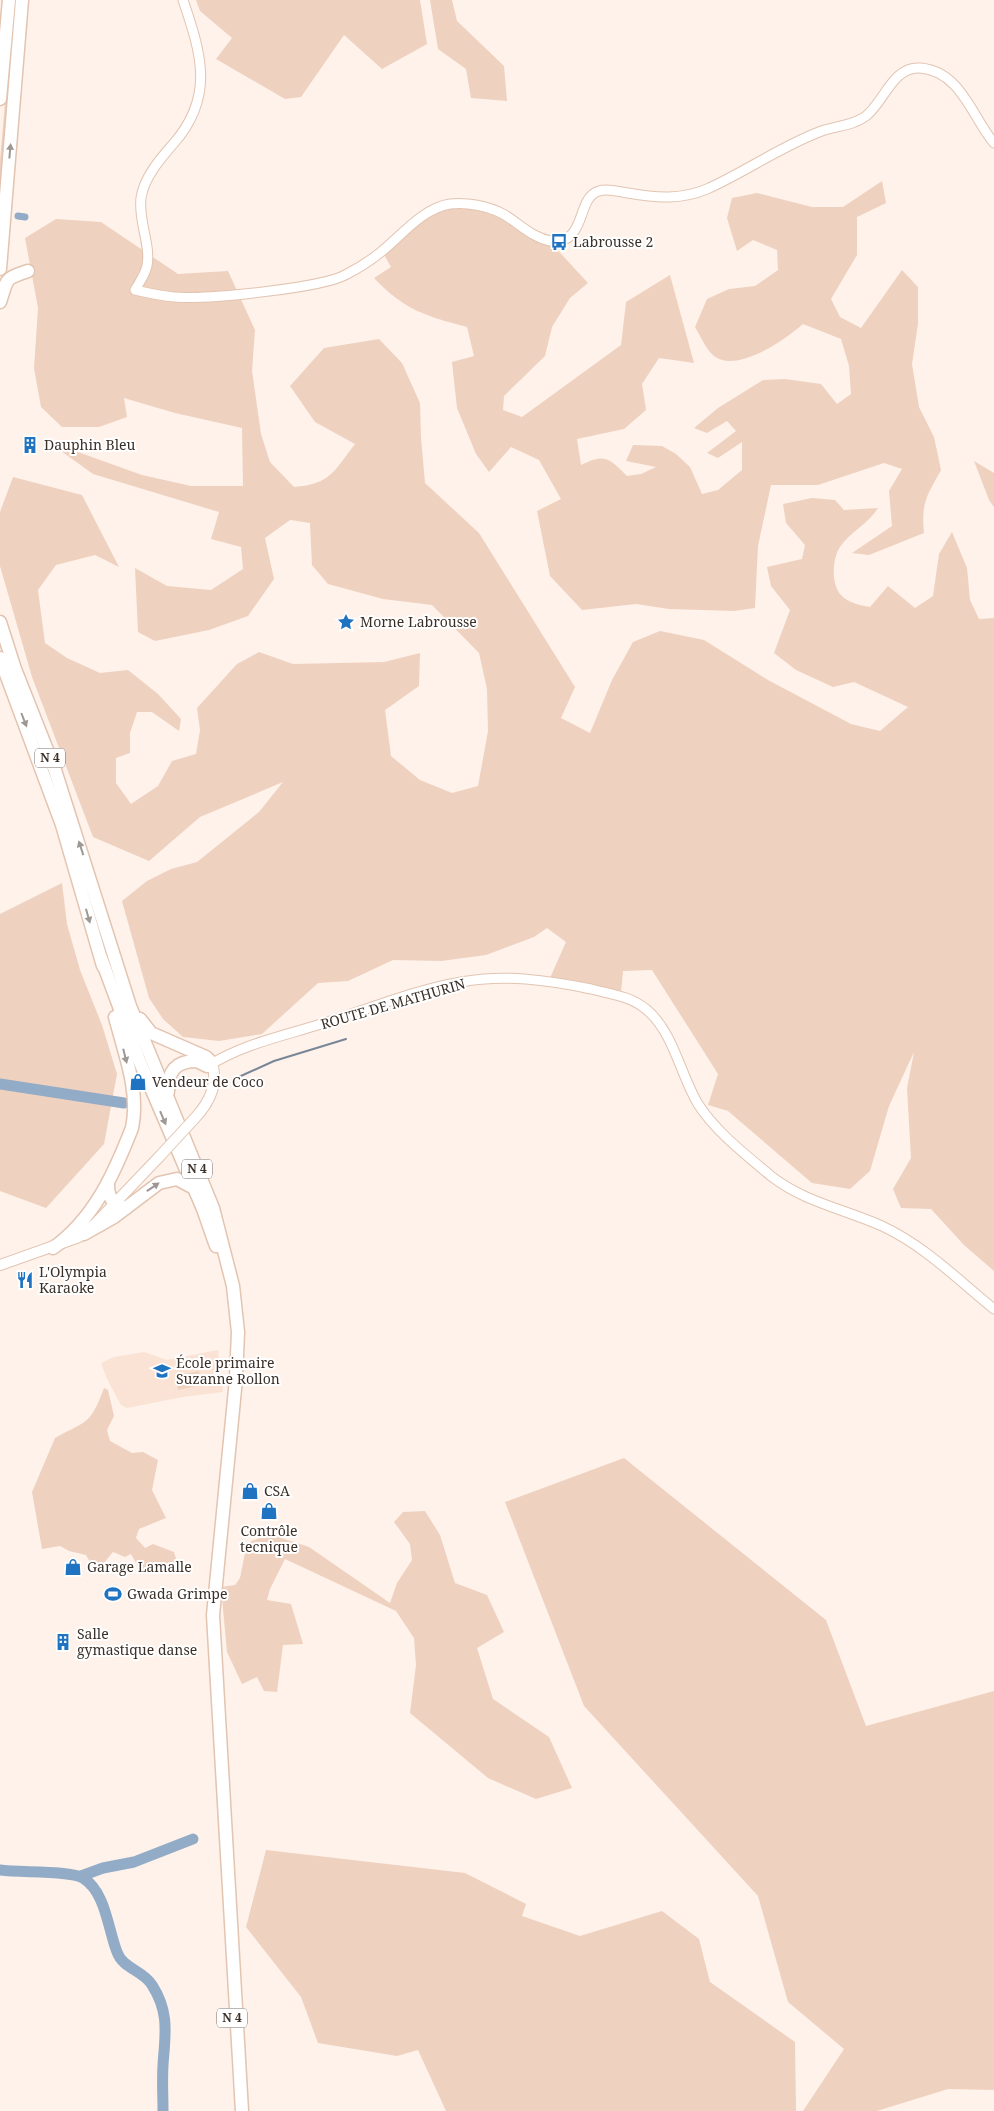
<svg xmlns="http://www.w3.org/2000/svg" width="994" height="2111" font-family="'Noto Serif',serif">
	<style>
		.built { fill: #fae3d5 }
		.green { fill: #efd1bf }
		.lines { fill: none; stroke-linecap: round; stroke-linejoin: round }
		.stream { stroke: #788697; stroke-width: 2 }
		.canal { stroke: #92abc7; stroke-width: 7 }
		.river { stroke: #92abc7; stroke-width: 11 }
		.tertiary-casing { stroke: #e2c4b1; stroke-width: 11 }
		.secondary-casing { stroke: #e2c4b1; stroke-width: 12 }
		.trunk-casing { stroke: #e2c4b1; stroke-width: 15 }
		.tertiary { stroke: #fff; stroke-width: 9 }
		.secondary { stroke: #fff; stroke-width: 10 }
		.trunk { stroke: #fff; stroke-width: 12 }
		.secondary-bridge-casing { stroke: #e2c4b1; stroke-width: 12; stroke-linecap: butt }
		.secondary-bridge { stroke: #fff; stroke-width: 10 }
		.oneway { fill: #9d9894 }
		.labels { text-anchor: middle; stroke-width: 4; stroke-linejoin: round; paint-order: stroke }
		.shield { fill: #fff; stroke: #766e68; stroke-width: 1 }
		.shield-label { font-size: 12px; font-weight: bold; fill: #3b3028 }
		.poi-label { font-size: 14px; fill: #3b3028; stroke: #fff; text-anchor: start }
		.street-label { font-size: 14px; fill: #3b3028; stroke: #fff }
	</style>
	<rect width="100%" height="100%" fill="#fef2ea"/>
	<path class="built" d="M218,1350l5,42 -40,5 -56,11 -6,-3 -14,-26 -6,-16 13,-6 30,-5 23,8z"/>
	<g class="green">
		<path d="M14,0l-1,44 -13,164v-48z"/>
		<path d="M196,0h224l7,44 -45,25 -38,-34 -43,62 -16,2 -69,-40 16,-21 -32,-27z"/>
		<path d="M430,0h22l5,21 47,45 3,35 -36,-3 -5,-29 -28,-20z"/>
		<path d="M882,181l4,22 -29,14v38l-26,44 9,18 21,11 41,-58 16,17v37l-6,40 7,43 15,30 7,33c-14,26 -20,32 -17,63l-55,22 -17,-2 40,-27 -3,-35 13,-22 -18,-6 -66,22h-47l-13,61 -3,62 -21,3 -65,-2 -33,-5 -54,6 -32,-34 -13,-65 24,-12 -22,-39 -28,-13 -22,25 -13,-18 -19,-46 -5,-46 22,-6 -7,-29c-41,-11 -63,-17 -93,-49l17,-11 -8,-14 39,-32 14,-9 10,-4 34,1 21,7 50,27 37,40 -18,15 -18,29 -7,29 -41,40 -1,14 19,7 99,-72 5,-43 44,-27 24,88 -35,-5 -17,26 4,26 -22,19 -47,10 4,26c24,-12 28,-7 46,11l14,-2 15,-7 -30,-6 7,-16 29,1 14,8 14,13 12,27 16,-4 24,-20v-28l-24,16 -11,-5 29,-22 -9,-10 -20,12 -13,-5 24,-20 45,-28 22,-1 36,5 16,20 14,-10 -2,-28 -8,-27 -38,-15c-17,15 -66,50 -89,32 -8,-6 -14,-21 -19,-29l12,-28 22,-10 26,-3 23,-16 -1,-20 -24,-10 -16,11 -10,-33 5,-20 25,-5 55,14h31z"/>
		<path d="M56,219l45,3 77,52 50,-3 27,59 -3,41 9,63 9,28 24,25c37,-3 40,-16 61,-43l-40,-22 -25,-36 34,-38 55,-9 23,24 18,40 1,35 4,45 54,50 96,154 -14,31 29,15 22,-53 21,-38 27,-11 44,9 64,40 83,44 29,7 28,-24 -54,-25 -21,5 -37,-17 -22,-17 16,-43 -19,-24 -4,-19 35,-8 3,-14 -19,-22 -3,-19 29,-6 23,2 9,10 34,-2c-10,16 -28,24 -38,39 -8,12 -9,37 1,48 7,8 19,10 29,12l18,-21 27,22 18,-12 6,-42 13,-22 15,36 3,32 9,19 15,-1v653l-30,-26 -33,-36 -30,-1 -8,-19 18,-31 -4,-70 7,-36 -25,54 -19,65 -20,18 -38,-6 -84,-72 -20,-6 10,-31 -66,-104 -29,1 -2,22 -71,-15 16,-36 -19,-14 -13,9 -48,18 -45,6 -48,-1 -45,21 -30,2 -56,51 -43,7 -36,-4 -20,-18 -14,-21 -27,-97 25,-20 24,-12 26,-7 62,-50 24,-30 -83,35 -51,44 -56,-24 -61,-160 -32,-111v-54l13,-35 69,18 37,72 -24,-12 -39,10 -18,25 7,53 22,15 33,15 28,-3 30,24 23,25 -2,12 -27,-19h-15l-7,21v20l-14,5v25l15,21 27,-18 14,-25 24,-7 4,-24 -3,-22 40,-44 22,-12 34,12 91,-2 36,-9 -1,33 -34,24 6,46 29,24 32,13 26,-7 10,-55 -1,-42 -8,-36 -47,-48 -49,-6 -55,-15 -16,-19 -2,-42 -20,-3 -25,18 9,41 -26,37 -39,14 -54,11 -17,-9 -3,-64 32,18 44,4 32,-21 -2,-22 -30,-8 8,-27 -126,-38 -46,-33 95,34 49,11h52l-1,-58 -67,-15 -51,-15 3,19 -28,10h-37l-21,-20 -7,-39 4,-60 -13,-70z"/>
		<path d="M974,461l20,12v34l-5,-7z"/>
		<path d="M62,883l5,41 13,46 22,55 15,49 -13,70 -58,64 -46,-17v-277z"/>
		<path d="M199,1371l2,14 -23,5 -3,-14z"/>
		<path d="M104,1388l4,2 6,26 -7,14 3,11 22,12 11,-1 15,8 -6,30 14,28 -27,11 -3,9 9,10 8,-4 21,8 3,10 -14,5 -23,3 -9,-16 -6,3 -12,-5 -10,12h-12l-5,-9 -17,-4 -9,-5 -18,3 -10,-57 23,-54c32,-18 35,-12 49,-50z"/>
		<path d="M624,1458l202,162 40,106 128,-35v399l-46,-1 -71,22h-74l41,-62 -56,-47 -30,-106 -174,-190 -79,-204z"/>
		<path d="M425,1511l15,24 15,48 32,12 17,37 -27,16 16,51 56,38 23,51 -36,11 -48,-21 -78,-65 6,-48 -2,-27 -18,-27 -111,-52 -15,30 -3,11 24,4 12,40 -20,1 -6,47 -13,-1 -7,-14 -15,7 -15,-32 -6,-65 14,-2 5,-7 7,-35 22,-9 40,13 81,56 7,-20 15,-23 -2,-16 -16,-22 9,-10z"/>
		<path d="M266,1850l199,23 61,31 -4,12 58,20 82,-25 37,28 11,43 85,60 1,69h-350l-28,-61 -21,6 -79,-13 -17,-46 -55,-70z"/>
	</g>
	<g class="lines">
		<path class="stream" d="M232,1080l42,-19 72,-22"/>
		<path class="canal" d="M18,216l7,1"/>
		<g class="river">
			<path d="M0,1084l124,19"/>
			<path d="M0,1870c18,3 70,0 83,8 23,14 25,52 34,74 6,17 26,18 35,33 18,28 13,50 11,80 -1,16 0,31 0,46"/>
			<path d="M81,1876l22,-8 31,-6 59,-23"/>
		</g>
		<g class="tertiary-casing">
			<g id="tertiary">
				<path d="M183,0c18,53 32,96 -9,143 -13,15 -30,34 -33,55 -3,23 10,46 6,68 -2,9 -8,17 -12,24 13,3 26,6 39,7 30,3 150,-9 173,-23 12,-6 24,-14 34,-22 20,-16 42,-44 69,-48 17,-2 38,2 53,10 16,9 29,24 48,27 36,4 25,-44 48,-50 9,-3 20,1 29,2 28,5 53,7 79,-4 38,-17 73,-42 112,-57 15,-6 34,-6 47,-16 18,-14 27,-50 54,-48 41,3 52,49 74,75"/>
				<path d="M208,1066c35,-22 75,-30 113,-42 46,-14 93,-34 140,-42 43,-8 87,-2 130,7 19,5 40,7 56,21 27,23 33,64 51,94 18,28 48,51 73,72 33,26 73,33 111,50 43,20 75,53 112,83"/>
			</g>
		</g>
		<g class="secondary-casing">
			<g id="secondary">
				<path d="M195,1118c14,-15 24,-33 17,-55"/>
				<path d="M0,1265l79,-28 17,-14 63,-66"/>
			</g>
		</g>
		<g class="trunk-casing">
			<g id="trunk">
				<path d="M0,99l9,-99"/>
				<path d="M0,269l22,-269"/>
				<path d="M0,302c8,-23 3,-23 28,-31"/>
				<path d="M0,622l15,47 40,101 75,236 83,202 20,78 5,46 -2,47 -23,236 29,496"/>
				<path d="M0,658l62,167 41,141"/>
				<path d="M101,958l38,102 64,149 13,37"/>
				<path d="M140,1019l11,14 55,24 6,6"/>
				<path d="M168,1092c0,-21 7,-31 29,-31l10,5"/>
				<path d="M108,1185c0,13 6,21 18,23"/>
				<path d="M84,1234l30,-17 45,-34 18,-4 17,9"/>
				<path d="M53,1248c41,-29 61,-74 79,-120 8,-36 -8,-76 -17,-111"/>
			</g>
		</g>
		<use href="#tertiary" class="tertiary"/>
		<use href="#secondary" class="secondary"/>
		<use href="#trunk" class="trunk"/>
		<g class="secondary-bridge-casing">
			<path id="secondary-bridge" d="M159,1157l36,-39"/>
		</g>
		<use href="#secondary-bridge" class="secondary-bridge"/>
	</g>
	<defs><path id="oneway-solid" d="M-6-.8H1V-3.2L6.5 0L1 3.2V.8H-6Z" transform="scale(1.25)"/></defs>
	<g class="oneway">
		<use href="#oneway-solid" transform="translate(10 151) rotate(-85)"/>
		<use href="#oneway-solid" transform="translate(24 720) rotate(69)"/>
		<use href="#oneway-solid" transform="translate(81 848) rotate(-108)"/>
		<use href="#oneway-solid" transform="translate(88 916) rotate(74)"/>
		<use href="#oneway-solid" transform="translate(125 1056) rotate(76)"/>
		<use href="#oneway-solid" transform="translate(163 1118) rotate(67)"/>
		<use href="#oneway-solid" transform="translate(153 1187) rotate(-34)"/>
	</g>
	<defs>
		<g id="bus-bare" transform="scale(1.35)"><path d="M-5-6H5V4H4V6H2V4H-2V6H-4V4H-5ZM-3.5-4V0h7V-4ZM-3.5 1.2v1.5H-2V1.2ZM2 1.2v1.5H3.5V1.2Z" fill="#1f73c1" stroke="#fff" stroke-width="2.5" paint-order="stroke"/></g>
		<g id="building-bare" transform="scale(1.35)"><path d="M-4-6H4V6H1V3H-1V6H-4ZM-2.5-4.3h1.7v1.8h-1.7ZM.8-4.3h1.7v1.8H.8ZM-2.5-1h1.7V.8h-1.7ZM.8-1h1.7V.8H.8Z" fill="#1f73c1" stroke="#fff" stroke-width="2.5" paint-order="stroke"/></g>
		<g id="sight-bare" transform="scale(1.35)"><path d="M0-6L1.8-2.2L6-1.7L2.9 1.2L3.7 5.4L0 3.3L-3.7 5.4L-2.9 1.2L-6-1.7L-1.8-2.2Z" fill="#1f73c1" stroke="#fff" stroke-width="2.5" paint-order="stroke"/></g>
		<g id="shop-bare" transform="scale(1.35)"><path d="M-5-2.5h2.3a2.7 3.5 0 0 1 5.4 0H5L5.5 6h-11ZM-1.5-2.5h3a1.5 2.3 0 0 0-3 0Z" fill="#1f73c1" stroke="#fff" stroke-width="2.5" paint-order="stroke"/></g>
		<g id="restaurant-bare" transform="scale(1.35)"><path d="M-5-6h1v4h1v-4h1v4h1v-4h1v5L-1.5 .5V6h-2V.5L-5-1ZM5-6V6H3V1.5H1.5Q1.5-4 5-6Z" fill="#1f73c1" stroke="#fff" stroke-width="2.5" paint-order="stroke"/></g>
		<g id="school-bare" transform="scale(1.35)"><path d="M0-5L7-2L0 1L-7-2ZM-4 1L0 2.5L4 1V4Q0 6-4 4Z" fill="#1f73c1" stroke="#fff" stroke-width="2.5" paint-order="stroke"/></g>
		<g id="stadium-bare" transform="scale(1.35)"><path d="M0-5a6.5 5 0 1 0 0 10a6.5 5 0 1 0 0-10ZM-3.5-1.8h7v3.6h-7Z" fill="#1f73c1" stroke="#fff" stroke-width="2.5" paint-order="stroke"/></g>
	</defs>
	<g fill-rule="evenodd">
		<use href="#bus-bare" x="559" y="242"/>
		<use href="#building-bare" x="30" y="445"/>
		<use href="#sight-bare" x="346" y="622"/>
		<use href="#shop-bare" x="138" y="1082"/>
		<use href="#restaurant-bare" x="25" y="1280"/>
		<use href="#school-bare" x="162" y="1371"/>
		<use href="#shop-bare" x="250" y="1491"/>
		<use href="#shop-bare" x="269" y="1511"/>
		<use href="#shop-bare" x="73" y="1567"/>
		<use href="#stadium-bare" x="113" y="1594"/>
		<use href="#building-bare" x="63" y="1642"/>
	</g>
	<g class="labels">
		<g class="shield">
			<rect x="35" y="748.5" width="30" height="19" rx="4"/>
			<rect x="182" y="1159.5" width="30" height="19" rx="4"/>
			<rect x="217" y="2008.5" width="30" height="19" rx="4"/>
		</g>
		<g class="shield-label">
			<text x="50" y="762">N 4</text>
			<text x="197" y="1173">N 4</text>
			<text x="232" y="2022">N 4</text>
		</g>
		<g class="poi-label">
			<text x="573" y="247">Labrousse 2</text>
			<text x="44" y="450">Dauphin Bleu</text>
			<text x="360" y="627">Morne Labrousse</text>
			<text x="152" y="1087">Vendeur de Coco</text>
			<text x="39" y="1277">L'Olympia<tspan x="39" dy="16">Karaoke</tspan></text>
			<text x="176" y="1368">École primaire<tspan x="176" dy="16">Suzanne Rollon</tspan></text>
			<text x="264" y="1496">CSA</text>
			<text x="269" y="1536" text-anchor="middle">Contrôle<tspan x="269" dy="16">tecnique</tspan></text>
			<text x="87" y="1572">Garage Lamalle</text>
			<text x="127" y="1599">Gwada Grimpe</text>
			<text x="77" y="1639">Salle<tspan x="77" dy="16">gymastique danse</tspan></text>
		</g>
		<g class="street-label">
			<text transform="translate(393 1004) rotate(-16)" y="5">ROUTE DE MATHURIN</text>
		</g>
	</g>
</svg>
